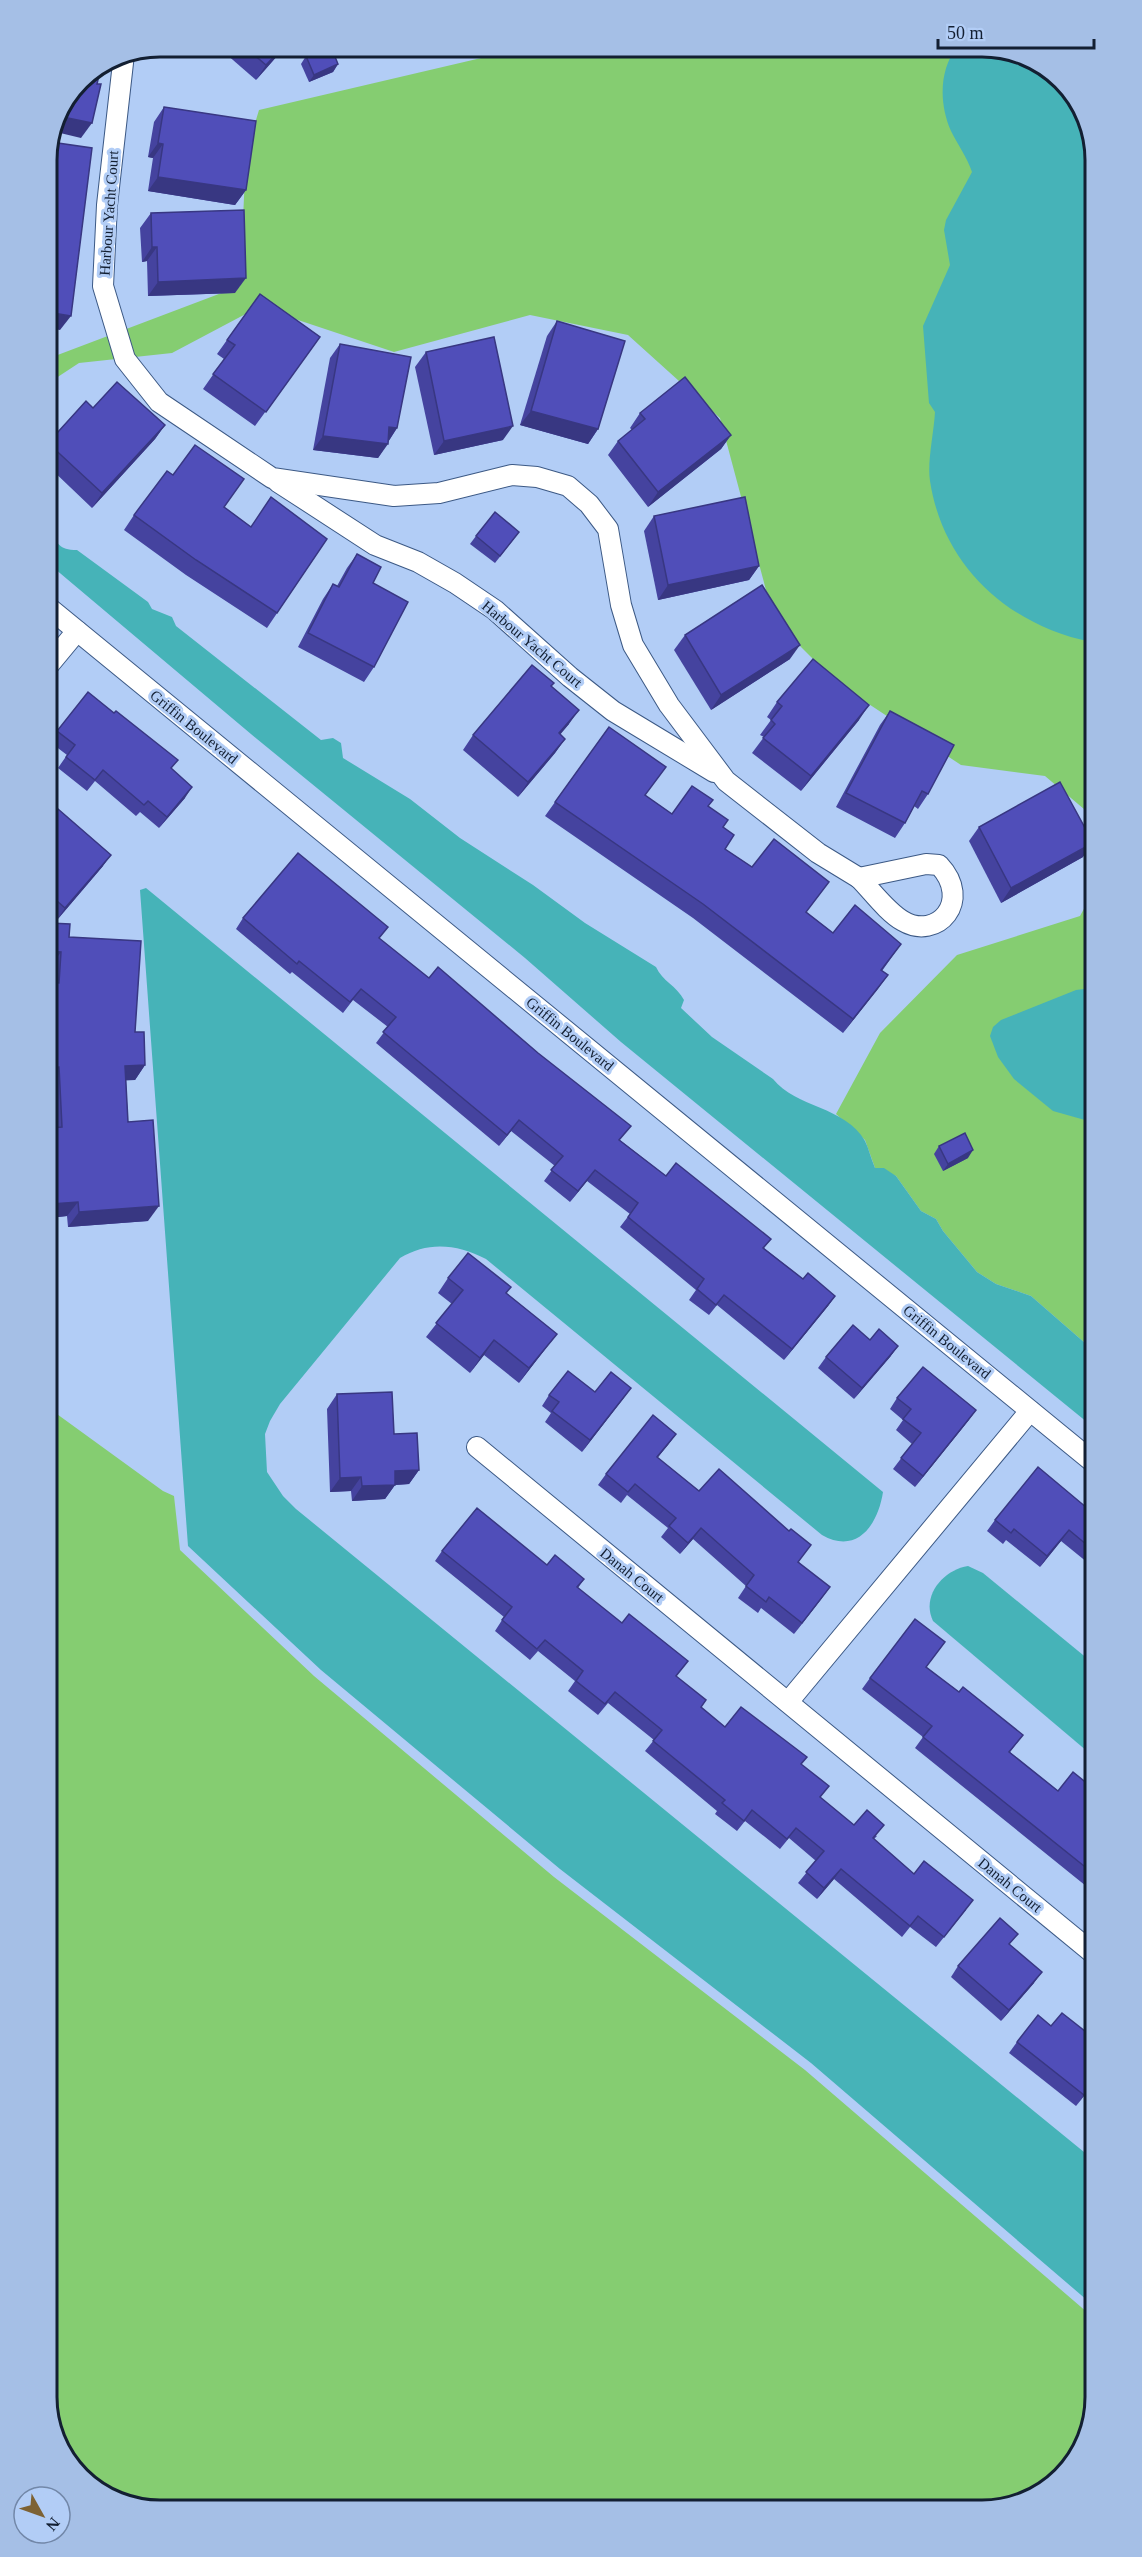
<svg xmlns="http://www.w3.org/2000/svg" width="1142" height="2557" font-family="Georgia,serif">
	<style>
		.green { fill: #85cd71 }
		.water { fill: #46b3b8 }
		.lines { fill: none; stroke-linecap: round; stroke-linejoin: round }
		.street-casing { stroke: #3c5985; stroke-width: 22 }
		.street { stroke: #fff; stroke-width: 20 }
		.wall { fill: #45439f }
		.shaded-wall { fill: #383782 }
		.building { fill: #504eb9; stroke: #383782; stroke-width: 1.5 }
		.labels { text-anchor: middle; stroke-width: 6; stroke-linejoin: round; paint-order: stroke }
		.street-label { font-size: 15px; fill: #131f32; stroke: #b2cdf6 }
		.rim { fill: none; stroke: #131f32; stroke-width: 3 }
	</style>
	<rect width="100%" height="100%" fill="#b2cdf6"/>
	<g class="green">
		<path d="M528,47h462l61,23 38,53 2,692 -46,-39 -84,-11 -124,-82 -63,-63 -54,-202 -92,-83 -98,-20 -136,37 -135,-45 -87,46 -93,10 -32,21v-25l193,-73 6,-133 13,-43z"/>
		<path d="M1091,896l2,454 -62,-54 -35,-12 -19,-12 -34,-41 -7,-12 -15,-8 -25,-35 -21,-8 -10,-28 -29,-26 44,-81 77,-78 123,-39z"/>
		<path d="M50,1409l113,82 11,5 6,54 134,126 240,201 251,193 290,249v79l-23,68 -53,38 -867,6 -61,-23 -38,-53z"/>
	</g>
	<g class="water">
		<path d="M957,47h33l61,23 38,53 2,519c-83,-17 -148,-76 -161,-161 -3,-19 4,-49 5,-69l-6,-9 -6,-77 27,-61 -6,-35 2,-10 26,-48c-5,-15 -14,-27 -21,-41 -12,-27 -12,-61 6,-84z"/>
		<path d="M48,531c11,12 10,19 29,19l71,52 4,7 20,8 4,9 145,114 12,-2 8,5 2,15 67,41 50,39 73,47 52,38 71,44c6,14 21,19 28,33l-3,8 31,29 61,42c23,29 72,27 92,62 4,8 6,18 10,27h9l12,8 25,35 15,8 7,12 34,41 19,12 35,12 62,54v77l-472,-385 -96,-84 -268,-219 -209,-176z"/>
		<path d="M146,888l737,604c-5,33 -26,63 -61,43l-336,-276c-29,-15 -58,-18 -86,-1l-120,146 -10,17 -5,13 2,38 16,24 13,13 799,652v146l-284,-244 -251,-194 -239,-199 -133,-124 -48,-656z"/>
		<path d="M1092,988v134l-39,-11 -39,-32 -16,-22 -8,-21 3,-9 8,-7 75,-30z"/>
		<path d="M968,1566l15,7 111,91v93l-161,-136c-12,-25 10,-51 35,-55z"/>
	</g>
	<g class="lines">
		<g class="street-casing">
			<g id="street">
				<path d="M124,54l-17,151 -4,81 22,73 34,43 113,76 122,18 45,-3 73,-18 25,2 31,9 21,18 19,25 13,76 12,40 36,60 57,76 92,72 41,25"/>
				<path d="M278,482l97,63 43,17 37,21 40,27 75,67 43,34 101,61"/>
				<path d="M48,607l1045,855"/>
				<path d="M48,666l29,-35"/>
				<path d="M926,864l13,1c34,36 -2,76 -36,56 -16,-9 -31,-30 -44,-43z"/>
				<path d="M477,1447l617,507"/>
				<path d="M788,1702l242,-291"/>
			</g>
		</g>
		<use href="#street" class="street"/>
	</g>
	<g class="wall">
		<path d="M218,47h67l-29,33z"/>
		<path d="M306,56l32,8 -5,8 -24,10 -8,-18z"/>
		<path d="M164,107l82,83 -11,15 -87,-14 5,-33 -5,-1 6,-35z"/>
		<path d="M151,213l84,80 -87,3 -1,-35 -5,1 -2,-34z"/>
		<path d="M260,294l60,43 -65,89 -52,-37 21,-30 -7,-5z"/>
		<path d="M557,321l41,108 -10,15 -68,-19 27,-89z"/>
		<path d="M340,344l57,84 -19,30 -65,-8 17,-92z"/>
		<path d="M426,352l77,88 -69,15 -19,-88z"/>
		<path d="M86,401l7,7 72,17 -10,14 -63,69 -44,-42 -1,-22z"/>
		<path d="M640,413l91,22 -10,14 -73,58 -40,-52 10,-14 14,-11 -2,-2z"/>
		<path d="M224,507l27,20 76,12 -60,89 -81,-53 -62,-45 10,-15z"/>
		<path d="M654,516l105,50 -10,14 -91,20 -14,-69z"/>
		<path d="M476,536l38,3 -19,24 -25,-19z"/>
		<path d="M357,554l16,29 1,84 -10,15 -66,-35 25,-48 10,-15 4,2 10,-18z"/>
		<path d="M685,635l105,24 -79,51 -37,-60z"/>
		<path d="M551,686l18,38 -9,10 5,5 -10,14 -37,44 -55,-47 10,-15z"/>
		<path d="M777,702l82,18 -58,71 -49,-38 12,-16 -4,-2 11,-15 -4,-3z"/>
		<path d="M890,711l38,83 -10,15 -4,-3 -9,17 -10,15 -59,-31 44,-82z"/>
		<path d="M609,727l37,69 26,18 36,-8 15,21 2,22 27,18 67,28 -13,17 27,21 68,11 -19,27 6,4 -45,58 -150,-115 -148,-102z"/>
		<path d="M57,731l114,38 14,29 -26,30 -19,-16 -4,4 -41,-35 -8,10 -29,-23 9,-13 -17,-13z"/>
		<path d="M48,820l55,46 -46,54 -8,-8z"/>
		<path d="M979,827l104,30 -82,46 -32,-62z"/>
		<path d="M243,918l136,21 241,201 46,36 105,63 -7,9 39,31 32,17 -7,10 -44,54 -67,-55 -8,10 -20,-15 7,-10 -76,-63 10,-13 -43,-33 -17,21 -26,-21 11,-15 -44,-35 -12,15 -123,-103 12,-16 -35,-27 -10,13 -51,-41 -2,2 -54,-45z"/>
		<path d="M49,923l20,14 66,95 10,33 -10,15h-9l2,42 20,99 -80,6 -1,-11 -18,2v-90h2l-2,-45v-101l1,1 1,-17h-2z"/>
		<path d="M939,1146l29,12 -25,13 -9,-17z"/>
		<path d="M448,1278l59,16 39,54 -27,35 -35,-28 -14,18 -44,-36 26,-33 -14,-11z"/>
		<path d="M870,1340l28,6 -8,11 -36,42 -36,-31 8,-11z"/>
		<path d="M631,1388l-49,64 -37,-30 6,-9 -9,-7 7,-11 46,-3z"/>
		<path d="M337,1394l57,40 25,36 -10,14 -14,1 -10,14 -33,2 -1,-10 -21,1 -3,-83z"/>
		<path d="M897,1398l79,12 -8,11 -53,66 -22,-18 19,-25 -16,-14 7,-10 -13,-11z"/>
		<path d="M676,1434l-19,24 42,33 100,71 23,36 -28,36 -33,-26 -3,5 -20,-15 8,-12 -53,-47 -13,15 -19,-17 7,-9 -41,-33 -6,8 -23,-18 8,-11z"/>
		<path d="M1093,1513v54l-32,-26 -21,26 -34,-27 -3,4 -16,-13 8,-11z"/>
		<path d="M442,1551l105,14 37,14 -6,9 98,89 25,31 24,19 82,30 -6,7 20,34 33,27 23,11 -3,3 40,35 52,36 -30,37 -26,-20 -8,10 -68,-58 -17,20 -19,-16 18,-22 -27,-23 -9,11 -35,-28 -8,10 -22,-17 2,-3 -72,-60 9,-11 -46,-37 -10,12 -30,-24 7,-10 -37,-30 -8,9 -35,-29 9,-14 -69,-56z"/>
		<path d="M945,1642l-19,25 33,25 64,43 -13,17 48,39 36,85 -8,10 -171,-138 8,-11 -61,-48 8,-11z"/>
		<path d="M958,1966l76,17 -33,38 -50,-44z"/>
		<path d="M1051,2026l44,56 -19,24 -67,-53 8,-11z"/>
	</g>
	<g class="shaded-wall">
		<path d="M283,47h2l-29,33 10,-15z"/>
		<path d="M338,64l-5,8 -24,10 5,-7z"/>
		<path d="M63,117l29,6 -11,15 -25,-6z"/>
		<path d="M158,143l5,1 -10,14 -5,-1z"/>
		<path d="M158,177l88,13 -11,15 -87,-14z"/>
		<path d="M152,247h5l-10,14 -5,1z"/>
		<path d="M246,278l-11,15 -87,3 10,-14z"/>
		<path d="M47,312l24,4 -11,14 -13,-2z"/>
		<path d="M531,411l67,18 -10,15 -68,-19z"/>
		<path d="M165,425l-10,14 -63,69 10,-15z"/>
		<path d="M513,426l-10,14 -69,15 10,-14z"/>
		<path d="M389,427l8,1 -9,14z"/>
		<path d="M731,435l-10,14 -73,58 10,-15z"/>
		<path d="M323,436l65,8 -10,14 -65,-8z"/>
		<path d="M759,566l-10,14 -91,20 10,-15z"/>
		<path d="M800,645l-10,14 -79,51 10,-15z"/>
		<path d="M869,705l-10,15 -58,71 10,-15z"/>
		<path d="M579,710l-10,14 -20,24 10,-15z"/>
		<path d="M565,739l-10,14 -37,44 10,-15z"/>
		<path d="M192,787l-7,11 -26,30 8,-11z"/>
		<path d="M1091,844v2l-8,11 -82,46 10,-15z"/>
		<path d="M111,855l-8,11 -46,54 8,-12z"/>
		<path d="M49,951l12,1 -10,14h-2z"/>
		<path d="M888,975l-10,14 -35,44 10,-14z"/>
		<path d="M145,1065l-10,15 -20,1 10,-15z"/>
		<path d="M59,1067l-10,15v-14z"/>
		<path d="M519,1120l-8,11 -12,15 8,-11z"/>
		<path d="M973,1150l-5,8 -25,13 5,-7z"/>
		<path d="M595,1170l-8,11 -17,21 8,-11z"/>
		<path d="M78,1202l-11,14 -18,2v-12l2,-2z"/>
		<path d="M159,1206l-11,15 -80,6 11,-15z"/>
		<path d="M835,1296l-7,10 -44,54 8,-11z"/>
		<path d="M557,1334l-11,14 -27,35 10,-15z"/>
		<path d="M494,1340l-10,15 -14,18 10,-15z"/>
		<path d="M898,1346l-8,11 -36,42 8,-11z"/>
		<path d="M631,1388l-8,11 -41,53 8,-12z"/>
		<path d="M976,1410l-8,11 -53,66 8,-11z"/>
		<path d="M676,1434l-8,11 -19,23 8,-11z"/>
		<path d="M419,1470l-10,14 -14,1 -10,14 -33,2 10,-15 33,-15z"/>
		<path d="M361,1477l-10,14 -21,1 10,-14z"/>
		<path d="M701,1528l-8,11 -13,15 8,-11z"/>
		<path d="M1069,1530l-8,11 -21,26 7,-11z"/>
		<path d="M830,1587l-8,11 -28,36 8,-11z"/>
		<path d="M841,1869l-7,10 -17,20 7,-11z"/>
		<path d="M1042,1972l-8,11 -33,38 8,-11z"/>
		<path d="M1095,2081v1l-19,24 8,-11z"/>
	</g>
	<g class="building">
		<path d="M245,47h38l-17,18z"/>
		<path d="M331,47l7,17 -24,11 -8,-19z"/>
		<path d="M101,66l-4,18h4l-9,39 -29,-6 17,-38z"/>
		<path d="M164,107l92,14 -10,69 -88,-13 5,-33 -5,-1z"/>
		<path d="M51,142l41,6 -21,168 -24,-4v-159z"/>
		<path d="M244,210l2,68 -88,4 -1,-35h-5l-1,-34z"/>
		<path d="M260,294l60,43 -54,75 -53,-38 22,-29 -8,-5z"/>
		<path d="M557,321l68,20 -27,88 -67,-18z"/>
		<path d="M494,337l19,89 -69,15 -18,-89z"/>
		<path d="M340,344l71,13 -14,71 -8,-1 -1,17 -65,-8z"/>
		<path d="M685,377l46,58 -73,57 -40,-51 27,-22 -5,-6z"/>
		<path d="M117,382l48,43 -63,68 -54,-50 38,-42 7,7z"/>
		<path d="M195,445l49,34 -20,28 27,20 20,-30 56,42 -50,74 -81,-53 -62,-45 33,-44 6,4z"/>
		<path d="M745,497l14,69 -91,19 -14,-69z"/>
		<path d="M495,512l24,20 -19,24 -24,-20z"/>
		<path d="M357,554l24,13 -8,16 35,19 -34,65 -66,-34 25,-49 6,3z"/>
		<path d="M762,585l38,60 -79,50 -36,-60z"/>
		<path d="M813,659l56,46 -58,71 -48,-38 12,-14 -4,-4 11,-14 -5,-4z"/>
		<path d="M532,665l22,18 -3,3 28,24 -20,23 6,6 -37,43 -55,-47z"/>
		<path d="M88,692l26,21 2,-2 62,49 -7,8 21,19 -25,30 -19,-16 -4,4 -41,-35 -8,10 -29,-23 9,-12 -18,-14z"/>
		<path d="M890,711l64,34 -26,49 -6,-3 -17,32 -59,-30z"/>
		<path d="M609,727l57,40 -21,28 27,19 20,-28 21,14 -5,6 20,14 -5,7 11,8 -9,14 27,18 22,-28 55,43 -23,30 27,21 22,-28 46,39 -20,26 7,5 -35,44 -150,-115 -148,-102z"/>
		<path d="M1060,782l31,57v5l-80,44 -32,-61z"/>
		<path d="M58,809l53,46 -46,53 -16,-14 -1,-74z"/>
		<path d="M298,853l90,74 -9,11 50,40 9,-11 100,86 93,73 -12,14 47,36 10,-13 95,76 -8,9 40,31 5,-6 27,23 -43,53 -68,-54 -8,10 -19,-16 7,-10 -76,-62 10,-14 -43,-33 -17,21 -27,-21 12,-14 -44,-36 -12,15 -124,-103 13,-15 -35,-28 -11,13 -51,-41 -2,3 -54,-46z"/>
		<path d="M49,923l21,1 -1,13 72,4 -6,91h9l1,33 -20,1 3,56 25,-2 6,86 -80,6 -1,-10 -27,2 -2,-19v-57l13,-1 -3,-60 -10,1v-86l10,1 2,-31 -12,-1z"/>
		<path d="M965,1133l8,17 -25,14 -9,-18z"/>
		<path d="M468,1253l43,34 -5,6 51,41 -28,34 -35,-28 -14,18 -44,-35 27,-33 -15,-12z"/>
		<path d="M853,1325l17,15 9,-11 19,17 -36,42 -36,-31z"/>
		<path d="M923,1367l53,43 -53,66 -22,-18 20,-25 -18,-14 8,-10 -14,-11z"/>
		<path d="M568,1371l27,21 16,-20 20,16 -41,52 -38,-29 7,-9 -10,-7z"/>
		<path d="M392,1392l2,42 23,-1 2,37 -24,1v14l-33,1 -1,-9 -21,1 -3,-84z"/>
		<path d="M653,1415l23,19 -19,23 42,34 20,-22 70,62 2,-2 20,16 -13,17 32,25 -28,36 -33,-26 -3,5 -20,-16 8,-11 -53,-47 -13,15 -19,-17 7,-8 -41,-34 -7,8 -22,-18z"/>
		<path d="M1038,1467l55,46v37l-24,-20 -22,26 -33,-27 -3,4 -16,-13z"/>
		<path d="M477,1508l70,57 8,-10 29,24 -7,8 45,36 7,-9 59,47 -12,15 30,24 -5,7 24,20 16,-20 66,50 -6,7 28,22 -9,11 34,28 13,-15 17,15 -11,13 41,36 10,-13 49,39 -29,37 -26,-21 -8,10 -69,-57 -17,19 -18,-16 18,-21 -28,-23 -9,11 -35,-29 -8,11 -22,-18 3,-3 -72,-59 9,-11 -47,-38 -10,12 -29,-23 7,-10 -38,-31 -8,9 -35,-29 10,-13 -70,-56z"/>
		<path d="M915,1619l30,23 -19,25 33,25 4,-5 60,48 -14,17 49,39 15,-19 21,17v85l-171,-137 9,-11 -62,-48z"/>
		<path d="M1000,1918l18,16 -9,10 33,28 -33,38 -51,-44z"/>
		<path d="M1062,2013l33,26v42l-11,14 -67,-53 21,-27 13,11z"/>
	</g>
	<g class="labels">
		<g class="street-label">
			<text transform="translate(109 213) rotate(-86)" y="5">Harbour Yacht Court</text>
			<text transform="translate(532 644) rotate(40)" y="5">Harbour Yacht Court</text>
			<text transform="translate(194 727) rotate(39)" y="5">Griffin Boulevard</text>
			<text transform="translate(570 1034) rotate(39)" y="5">Griffin Boulevard</text>
			<text transform="translate(947 1342) rotate(39)" y="5">Griffin Boulevard</text>
			<text transform="translate(632 1575) rotate(39)" y="5">Danah Court</text>
			<text transform="translate(1010 1885) rotate(39)" y="5">Danah Court</text>
		</g>
	</g>
	<path d="M0 0H1142V2557H0ZM160 57H982A103 103 0 0 1 1085 160V2397A103 103 0 0 1 982 2500H160A103 103 0 0 1 57 2397V160A103 103 0 0 1 160 57Z" fill="#a5bfe6" fill-rule="evenodd"/>
	<path class="rim" d="M160 57H982A103 103 0 0 1 1085 160V2397A103 103 0 0 1 982 2500H160A103 103 0 0 1 57 2397V160A103 103 0 0 1 160 57Z"/>
	<g transform="translate(42 2515) rotate(130)"><circle r="28" fill="#b2cdf6" stroke="#7287a8" stroke-width="1.5"/>
	<path d="M0-4.5L10 22L0 15L-10 22Z" fill="#7d6234"/>
	<text y="-9" font-size="16" font-weight="bold" text-anchor="middle" fill="#131f32">N</text>
	</g>
	<path d="M938 39v9h156v-9" fill="none" stroke="#131f32" stroke-width="3"/>
	<text x="947" y="39" font-size="18" fill="#131f32" stroke="#b2cdf6" stroke-width="4.5" paint-order="stroke">50 m</text>
</svg>
